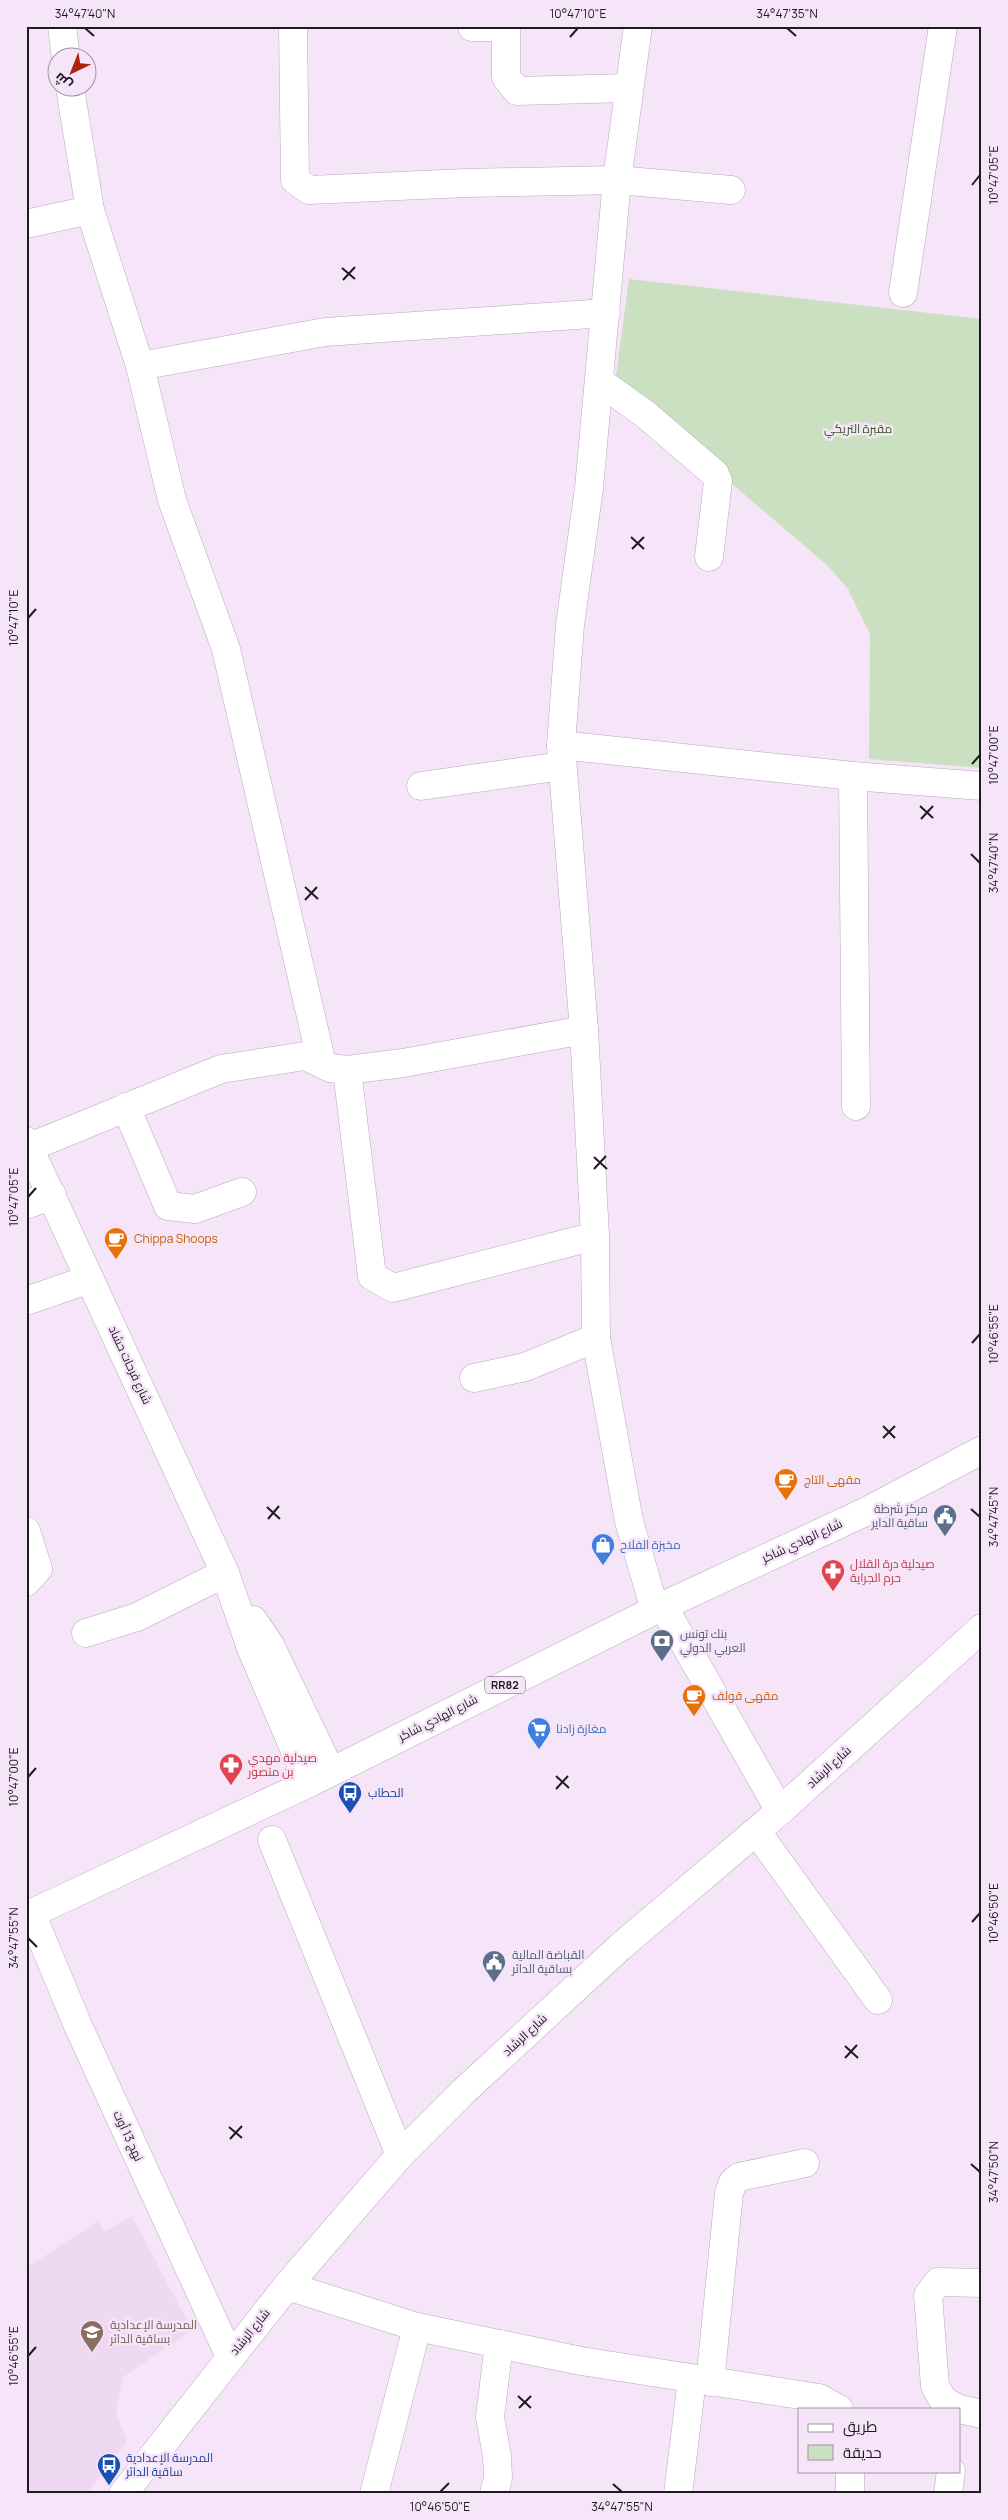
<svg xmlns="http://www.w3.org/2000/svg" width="1008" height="2520" font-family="Manrope,Cairo,sans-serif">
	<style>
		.built { fill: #efd8f2 }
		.green { fill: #cae0c1 }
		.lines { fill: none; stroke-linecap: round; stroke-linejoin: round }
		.minor-casing { stroke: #b8a8bb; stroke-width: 29 }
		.major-casing { stroke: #b8a8bb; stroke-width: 29 }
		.minor { stroke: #fff; stroke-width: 28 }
		.major { stroke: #fff; stroke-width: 28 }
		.ticks { fill: none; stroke: #1f1920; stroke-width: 2 }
		.labels { text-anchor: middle; stroke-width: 5; stroke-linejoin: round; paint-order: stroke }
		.shield { fill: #f6e5f9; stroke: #605661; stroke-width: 1 }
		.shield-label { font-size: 11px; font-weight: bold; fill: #1f1920 }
		.park-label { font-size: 12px; fill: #315d1d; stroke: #f6e5f9 }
		.food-label { font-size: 12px; fill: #c56008; stroke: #f6e5f9; text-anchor: start }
		.street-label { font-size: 12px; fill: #1f1920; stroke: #f6e5f9 }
		.service-label { font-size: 12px; fill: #4e5e75; stroke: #f6e5f9; text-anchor: start }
		.shop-label { font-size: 12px; fill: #366cbe; stroke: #f6e5f9; text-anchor: start }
		.health-label { font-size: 12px; fill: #be3a42; stroke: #f6e5f9; text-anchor: start }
		.transit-label { font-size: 12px; fill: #164399; stroke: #f6e5f9; text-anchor: start }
		.education-label { font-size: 12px; fill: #785e54; stroke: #f6e5f9; text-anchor: start }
		.neatline { fill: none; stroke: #1f1920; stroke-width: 2 }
		.ticks-label { font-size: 12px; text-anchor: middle; fill: #1f1920 }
	</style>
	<rect width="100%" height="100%" fill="#f6e5f9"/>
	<path class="built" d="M132,2216l60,114 -69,47 -7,35 11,30 -41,52h-60v-226l72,-47 6,11z"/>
	<path class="green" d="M629,279l353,40v449l-113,-9 1,-125 -22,-45 -21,-24 -212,-181z"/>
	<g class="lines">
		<g class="minor-casing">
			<g id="minor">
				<path d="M62,26l4,32"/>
				<path d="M293,26l2,154 14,10 157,-7 151,-3 114,10"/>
				<path d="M638,26l-21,154 -28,308 -19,137 -9,120 23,285 11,206 1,102 33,183 26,89"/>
				<path d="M472,27h34v50l11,14 111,-3"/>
				<path d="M70,88l20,122 50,156 32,134 54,149 96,415"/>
				<path d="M26,224l64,-14"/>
				<path d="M903,293l40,-267"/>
				<path d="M140,366l185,-34 281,-19"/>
				<path d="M599,381l46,33 70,60 3,7 -9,76"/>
				<path d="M561,745l292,31 129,10"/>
				<path d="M853,776l3,330"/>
				<path d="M421,786l141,-20"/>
				<path d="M347,1070l25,206 21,12 202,-52"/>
				<path d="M126,1107l42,99 27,3 47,-17"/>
				<path d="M26,1141l199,432 26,75 58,135"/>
				<path d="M30,1147l191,-78 84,-13 25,12 17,2 56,-7 181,-33"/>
				<path d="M26,1205l26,-10"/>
				<path d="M26,1301l64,-22"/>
				<path d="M474,1378l51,-11 71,-29"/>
				<path d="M26,1531l12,38 -12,13"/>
				<path d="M663,1606l117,205"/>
				<path d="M253,1620l17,25 61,127"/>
				<path d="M86,1633l51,-16 88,-44"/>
				<path d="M757,1832l121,168"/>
				<path d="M272,1840l128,315"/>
				<path d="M31,1913l48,115 151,329"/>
				<path d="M287,2286l130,41 164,34 238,37 20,11"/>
				<path d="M710,2382l19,-189 4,-11 6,-5 66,-14"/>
				<path d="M958,2409l-15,-9 -8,-14 -7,-91 10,-13 44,1"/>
				<path d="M959,2409l23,5"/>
				<path d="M123,2494l164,-208 113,-131 64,-64 156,-144 160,-136 202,-183"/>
				<path d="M374,2494l43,-167"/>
				<path d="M494,2494l4,-16 -1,-22 -7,-39 9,-73"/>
				<path d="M678,2494l14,-114"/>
				<path d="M850,2494v-23"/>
				<path d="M948,2494l3,-23"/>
			</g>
		</g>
		<g class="major-casing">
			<path id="major" d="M26,1916l283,-133 354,-177 200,-93 119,-63"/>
		</g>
		<use href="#minor" class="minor"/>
		<use href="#major" class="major"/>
	</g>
	<path class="ticks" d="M85,28l9,8M787,28l9,8M570,37l8,-9M972,185l8,-10M342,268l13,11M343,280l12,-13M631,537l13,12M632,549l12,-12M28,618l8,-9M972,764l8,-9M920,806l13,12M921,819l12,-13M971,854l9,9M305,887l13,12M305,900l12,-13M594,1157l13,12M594,1169l12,-13M28,1197l8,-9M972,1343l8,-9M883,1426l12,12M883,1438l12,-12M267,1507l13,12M971,1509l9,8M268,1519l11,-13M556,1776l13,12M28,1777l8,-9M556,1789l12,-13M972,1922l8,-9M28,1938l9,9M845,2046l13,12M845,2058l12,-13M229,2127l13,11M230,2139l12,-13M971,2164l9,8M28,2356l8,-9M518,2396l13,12M519,2408l12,-12M613,2484l9,8M440,2492l9,-9"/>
	<defs>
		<g id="cafe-pin" transform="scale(1.25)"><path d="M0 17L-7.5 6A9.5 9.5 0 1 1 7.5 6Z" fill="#e8710a" stroke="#f6e5f9"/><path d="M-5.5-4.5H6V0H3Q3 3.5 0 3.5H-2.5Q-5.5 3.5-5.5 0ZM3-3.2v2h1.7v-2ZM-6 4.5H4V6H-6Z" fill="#fff"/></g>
		<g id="civic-pin" transform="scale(1.25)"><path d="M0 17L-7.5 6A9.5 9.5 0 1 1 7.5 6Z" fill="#5c6f8a" stroke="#f6e5f9"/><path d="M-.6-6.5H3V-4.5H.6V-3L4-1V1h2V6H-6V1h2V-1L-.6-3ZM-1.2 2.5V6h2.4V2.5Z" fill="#fff"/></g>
		<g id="shop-pin" transform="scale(1.25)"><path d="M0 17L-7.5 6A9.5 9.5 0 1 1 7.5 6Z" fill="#3f7fe0" stroke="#f6e5f9"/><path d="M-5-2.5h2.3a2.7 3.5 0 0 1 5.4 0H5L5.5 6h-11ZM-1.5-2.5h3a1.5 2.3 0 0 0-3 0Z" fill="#fff"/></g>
		<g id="pharmacy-pin" transform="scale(1.25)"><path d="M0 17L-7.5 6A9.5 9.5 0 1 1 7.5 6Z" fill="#e0444e" stroke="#f6e5f9"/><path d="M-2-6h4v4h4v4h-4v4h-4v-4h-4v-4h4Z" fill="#fff"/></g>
		<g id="bank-pin" transform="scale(1.25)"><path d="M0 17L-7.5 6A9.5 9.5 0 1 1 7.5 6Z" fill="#5c6f8a" stroke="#f6e5f9"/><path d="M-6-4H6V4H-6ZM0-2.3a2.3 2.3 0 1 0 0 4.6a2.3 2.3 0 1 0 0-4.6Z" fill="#fff"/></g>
		<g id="supermarket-pin" transform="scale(1.25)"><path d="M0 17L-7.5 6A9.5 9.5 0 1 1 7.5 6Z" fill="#3f7fe0" stroke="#f6e5f9"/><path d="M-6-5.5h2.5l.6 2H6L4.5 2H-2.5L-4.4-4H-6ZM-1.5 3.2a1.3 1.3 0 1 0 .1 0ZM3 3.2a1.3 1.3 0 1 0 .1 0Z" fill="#fff"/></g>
		<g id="bus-pin" transform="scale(1.25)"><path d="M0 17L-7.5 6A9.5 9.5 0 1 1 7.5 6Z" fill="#1a4fb4" stroke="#f6e5f9"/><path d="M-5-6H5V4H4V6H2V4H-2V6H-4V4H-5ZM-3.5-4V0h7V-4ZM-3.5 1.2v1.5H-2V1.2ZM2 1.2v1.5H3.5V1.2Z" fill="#fff"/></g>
		<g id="school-pin" transform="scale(1.25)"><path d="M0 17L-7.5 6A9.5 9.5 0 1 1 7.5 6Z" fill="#8d6e63" stroke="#f6e5f9"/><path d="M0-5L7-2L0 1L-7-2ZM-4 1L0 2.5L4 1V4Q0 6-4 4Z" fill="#fff"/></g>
	</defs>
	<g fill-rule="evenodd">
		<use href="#cafe-pin" x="116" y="1239"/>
		<use href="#cafe-pin" x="786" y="1480"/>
		<use href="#civic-pin" x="945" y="1516"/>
		<use href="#shop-pin" x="603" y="1545"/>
		<use href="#pharmacy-pin" x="833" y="1571"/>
		<use href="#bank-pin" x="662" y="1641"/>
		<use href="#cafe-pin" x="694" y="1696"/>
		<use href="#supermarket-pin" x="539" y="1729"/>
		<use href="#pharmacy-pin" x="231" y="1765"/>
		<use href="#bus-pin" x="350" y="1793"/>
		<use href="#civic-pin" x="494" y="1962"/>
		<use href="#school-pin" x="92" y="2332"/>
		<use href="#bus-pin" x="109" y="2465"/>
	</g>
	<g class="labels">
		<rect class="shield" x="485" y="1676.5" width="40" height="17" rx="4"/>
		<g class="shield-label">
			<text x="505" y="1689">RR82</text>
		</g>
		<g class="park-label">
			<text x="858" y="433">مقبرة التريكي</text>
		</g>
		<g class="food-label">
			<text x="134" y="1243">Chippa Shoops</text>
			<text x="804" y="1484">مقهى التاج</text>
			<text x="712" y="1700">مقهى قولف</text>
		</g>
		<g class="street-label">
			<text transform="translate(130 1365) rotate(65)" y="4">شارع فرحات حشاد</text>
			<text transform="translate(802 1541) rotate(-25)" y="4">شارع الهادي شاكر</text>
			<text transform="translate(438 1718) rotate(-27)" y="4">شارع الهادي شاكر</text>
			<text transform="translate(829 1767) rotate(-43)" y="4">شارع الرشاد</text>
			<text transform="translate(525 2035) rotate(-43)" y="4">شارع الرشاد</text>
			<text transform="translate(128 2136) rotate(65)" y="4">نهج 13 أوت</text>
			<text transform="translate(250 2332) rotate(-51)" y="4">شارع الرشاد</text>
		</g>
		<g class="service-label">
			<text x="928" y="1513" text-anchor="end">مركز شرطة<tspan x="928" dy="14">ساقية الداير</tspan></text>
			<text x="680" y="1638">بنك تونس<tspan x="680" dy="14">العربي الدولي</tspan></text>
			<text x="512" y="1959">القباضة المالية<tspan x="512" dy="14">بساقية الدائر</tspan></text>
		</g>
		<g class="shop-label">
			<text x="620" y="1549">مخبزة الفلاح</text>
			<text x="556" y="1733">مغازة زادنا</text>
		</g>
		<g class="health-label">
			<text x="850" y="1568">صيدلية درة القلال<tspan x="850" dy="14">حرم الجراية</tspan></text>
			<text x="248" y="1762">صيدلية مهدي<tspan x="248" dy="14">بن منصور</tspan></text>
		</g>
		<g class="transit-label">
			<text x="368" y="1797">الحطاب</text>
			<text x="126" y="2462">المدرسة الإعدادية<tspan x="126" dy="14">ساقية الدائر</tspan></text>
		</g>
		<g class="education-label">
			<text x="110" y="2329">المدرسة الإعدادية<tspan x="110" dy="14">بساقية الدائر</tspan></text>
		</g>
	</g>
	<rect width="1008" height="2520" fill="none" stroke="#f6e5f9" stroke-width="55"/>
	<rect x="798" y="2408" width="162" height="65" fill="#f6e5f9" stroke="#a093a2"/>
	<rect x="808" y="2424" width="25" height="8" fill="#ffffff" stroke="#a093a2"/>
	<text x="843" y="2432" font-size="15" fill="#1f1920">طريق</text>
	<rect x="808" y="2445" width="25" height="15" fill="#cae0c1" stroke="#a093a2"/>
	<text x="843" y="2458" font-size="15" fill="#1f1920">حديقة</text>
	<g transform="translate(72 72) rotate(223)"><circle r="24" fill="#f6e5f9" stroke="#a093a2"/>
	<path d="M0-4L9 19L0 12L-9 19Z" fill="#b0220d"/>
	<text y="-8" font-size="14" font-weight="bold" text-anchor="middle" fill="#1f1920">ش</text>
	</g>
	<rect x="28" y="28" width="952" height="2464" class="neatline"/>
	<g class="ticks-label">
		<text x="85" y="18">34°47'40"N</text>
		<text x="578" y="18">10°47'10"E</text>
		<text x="787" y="18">34°47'35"N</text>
		<text transform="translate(994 175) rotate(-90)" y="4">10°47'05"E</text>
		<text transform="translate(14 618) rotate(-90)" y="4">10°47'10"E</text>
		<text transform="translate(994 755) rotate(-90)" y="4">10°47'00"E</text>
		<text transform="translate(994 863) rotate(-90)" y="4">34°47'40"N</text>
		<text transform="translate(14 1197) rotate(-90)" y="4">10°47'05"E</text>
		<text transform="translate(994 1334) rotate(-90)" y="4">10°46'55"E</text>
		<text transform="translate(994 1517) rotate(-90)" y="4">34°47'45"N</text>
		<text transform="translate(14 1777) rotate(-90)" y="4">10°47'00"E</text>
		<text transform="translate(994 1913) rotate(-90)" y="4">10°46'50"E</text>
		<text transform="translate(14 1938) rotate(-90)" y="4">34°47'55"N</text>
		<text transform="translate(994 2172) rotate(-90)" y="4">34°47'50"N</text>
		<text transform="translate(14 2356) rotate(-90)" y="4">10°46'55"E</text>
		<text x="440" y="2511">10°46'50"E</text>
		<text x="622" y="2511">34°47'55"N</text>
	</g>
</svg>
